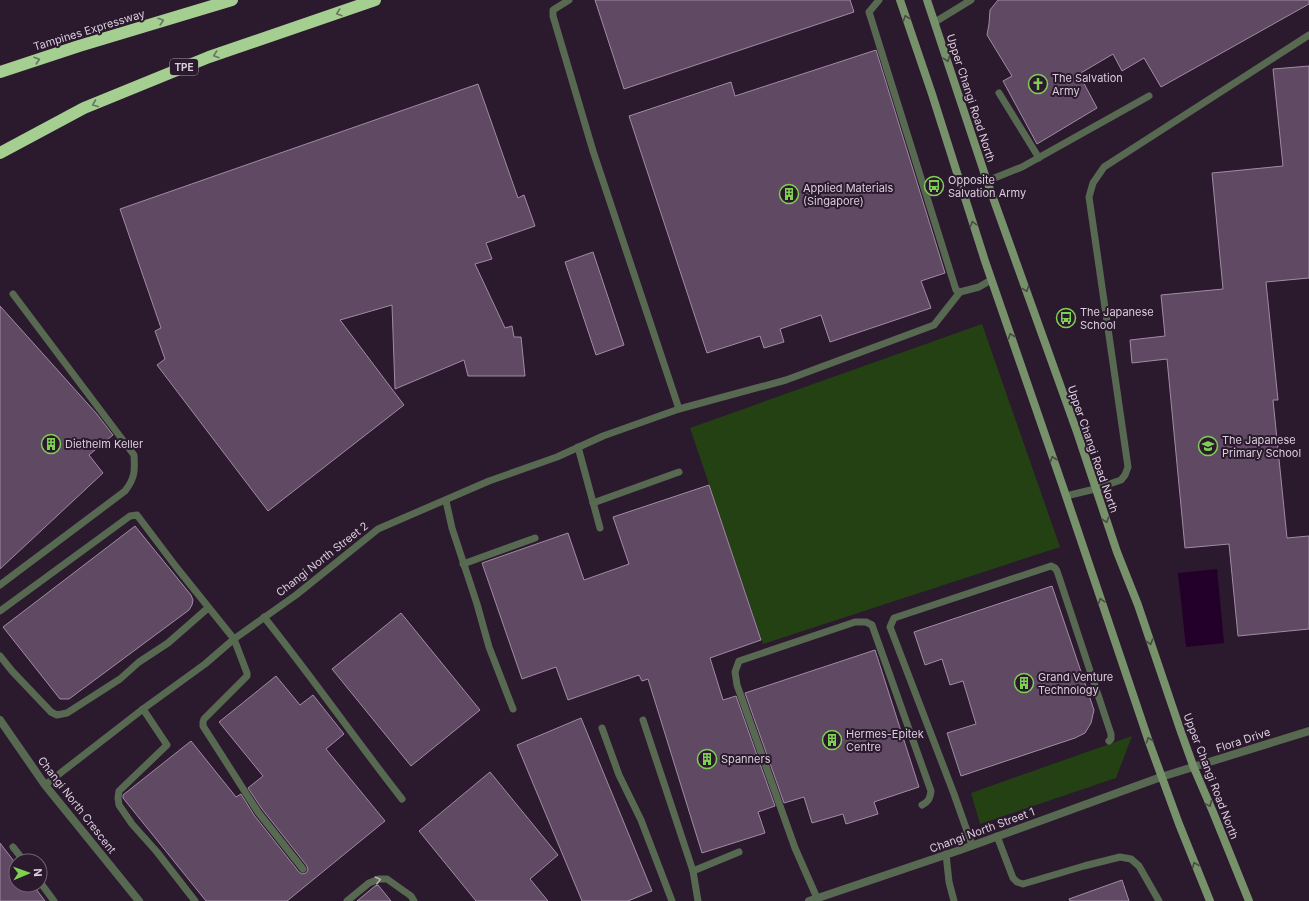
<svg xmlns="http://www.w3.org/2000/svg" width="1309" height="901" font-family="Inter,sans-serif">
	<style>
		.green { fill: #244114 }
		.water { fill: #230029 }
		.building { fill: #604a63; stroke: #a18aa5 }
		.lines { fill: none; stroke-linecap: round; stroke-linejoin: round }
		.lane { stroke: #586951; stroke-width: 7 }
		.street { stroke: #586951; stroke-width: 8 }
		.secondary { stroke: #77926b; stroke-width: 8 }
		.highway { stroke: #a4cf91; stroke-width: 12 }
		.oneway { stroke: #687460 }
		.oneway2 { stroke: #494946 }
		.oneway3 { stroke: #b3b0b2 }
		.labels { text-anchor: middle; stroke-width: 4; stroke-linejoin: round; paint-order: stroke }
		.shield { fill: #2b192e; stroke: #a698a8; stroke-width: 1 }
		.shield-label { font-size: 10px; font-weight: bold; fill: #dacedc }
		.street-label { font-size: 11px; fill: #dacedc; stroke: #2b192e }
		.poi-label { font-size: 11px; fill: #dacedc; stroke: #2b192e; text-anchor: start }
	</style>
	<rect width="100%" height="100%" fill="#2b192e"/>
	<g class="green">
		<path d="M982,324l78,223 -297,97 -73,-216z"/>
		<path d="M1132,736l-16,42 -136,46 -9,-31z"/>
	</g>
	<path class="water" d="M1217,569l7,74 -38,4 -8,-74z"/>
	<g class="building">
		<path d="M595,0h255l4,12 -230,77z"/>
		<path d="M998,0h311v4l-148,83 -17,-29 -22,13 -9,-17 -34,20 18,34 -60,36 -34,-63 9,-5 -25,-41 2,-11 1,-14z"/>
		<path d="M876,50l69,223 -24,8 10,27 -101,34 -9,-27 -41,14 4,13 -20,6 -4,-12 -53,17 -78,-237 102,-34 4,14z"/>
		<path d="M1309,66v212l-43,4 12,118h-5l14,138 22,-2v93l-71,7 -9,-92 -44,4 -18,-189 -35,4 -2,-23 35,-4 -4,-41 62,-6 -11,-116 71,-7 -10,-97z"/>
		<path d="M478,84l40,114 6,-3 11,31 -49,17 6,16 -17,5 30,64 7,-2 2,11h7l4,39h-57l-4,-16 -69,29 -3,-84 -52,15 64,85 -136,106 -111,-146 8,-6 -10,-28 6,-3 -41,-119z"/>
		<path d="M593,252l31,93 -28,10 -31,-93z"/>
		<path d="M0,306l96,107 17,22 -24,20 14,18 -103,96z"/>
		<path d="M709,485l52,155 -51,18 13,42 13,-4 39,110 -17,6 7,21 -63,20 -54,-174 -6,2 -3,-6 -71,25 -12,-33 -34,12 -40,-116 86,-30 16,47 45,-16 -16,-47z"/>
		<path d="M135,526l56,69 2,5 -1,5 -3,5 -120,89h-9l-57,-72z"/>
		<path d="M1052,586l42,124 -3,13 -6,10 -10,5 -114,38 -14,-43 29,-9 -13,-43 -13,4 -8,-26 -17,6 -11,-33z"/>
		<path d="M401,613l79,97 -69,56 -79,-97z"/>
		<path d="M875,650l44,137 -45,15 4,12 -32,10 -3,-10 -31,9 -8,-26 -20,6 -39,-110z"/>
		<path d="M276,676l24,29 13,-10 31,39 -18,15 59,72 -98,80h-81l-83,-103v-3l68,-54 45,56 5,-3 13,21 45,57 3,2 4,-1 2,-3 -1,-4 -45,-57 -14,-21 15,-12 -44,-54z"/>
		<path d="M581,718l71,173 -24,10h-46l-65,-156z"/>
		<path d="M490,772l68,83 -28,24 18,22h-72l-57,-70z"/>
		<path d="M0,843l16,21v21h17l12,16h-45z"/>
		<path d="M1122,880l7,21h-59l-1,-2z"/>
		<path d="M378,885l13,16h-34l18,-15z"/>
	</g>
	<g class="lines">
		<g class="lane">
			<path d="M569,0l-16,10v6l40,135 86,258"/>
			<path d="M879,0l-10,12 87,278 4,2 19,-5 12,-7"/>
			<path d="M935,22l36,-22"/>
			<path d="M999,93l40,65"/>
			<path d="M987,181l35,-14 127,-71"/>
			<path d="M578,447l22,81"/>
			<path d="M1066,496l29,-7 26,-9 4,-5 3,-8 -39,-270 4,-14 11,-16 205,-132"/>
			<path d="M446,501l6,27 25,76 12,43 24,62"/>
			<path d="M593,503l86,-31"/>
			<path d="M463,564l72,-26"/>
			<path d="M0,585l125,-94c10,-13 10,-20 9,-36l-121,-161"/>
			<path d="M0,611l130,-95 7,-1 40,53 57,71 13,34v3l-43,43 -1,3v4l55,86 45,57"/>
			<path d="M264,617c48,60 91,122 138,182"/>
			<path d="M0,656l12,15 39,41 6,3 10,-2 53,-34 19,-17 29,-19 40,-35"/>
			<path d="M143,709l24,36 -48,46 -1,7 1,7 13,19 25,28 38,49"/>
			<path d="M643,720l50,151"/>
			<path d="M602,728l17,47 22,45 31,81"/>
			<path d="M45,785l98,-76 62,-45 29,-25 62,-44 82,-66 111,-48 68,-24 46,-21 76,-27 107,-29 148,-55 26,-33"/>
			<path d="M997,836l16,42 4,4 6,2 61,-18 36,-9 11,2 8,7 20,35"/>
			<path d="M972,845l-18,-51 -64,-167 4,-9 157,-52 4,2 2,3 54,163v5l-2,2"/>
			<path d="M13,847l11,14"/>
			<path d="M946,854l3,28 5,19"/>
			<path d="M40,882l14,19"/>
			<path d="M817,898l-22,-50 -58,-163 -2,-13 4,-11 116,-39h11l6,3 59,166c-1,8 -3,11 -9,14"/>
			<path d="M347,901l22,-18 10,-4h8l24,17 3,5"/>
			<path d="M698,901l-5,-30 46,-19"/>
		</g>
		<g class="street">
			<path d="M0,720l45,65 94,116"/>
			<path d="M809,901l151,-51 201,-73 148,-46"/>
		</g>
		<g class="secondary">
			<path d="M900,0l32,94 53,167 78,226 86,255 30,82 31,77"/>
			<path d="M927,0l60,181 90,251 40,120 21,53 43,127 13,36 19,44 36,89"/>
		</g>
		<g class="highway">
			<path d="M0,72l79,-26 153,-46"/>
			<path d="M0,153l84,-45 125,-51 166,-57"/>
		</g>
	</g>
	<defs><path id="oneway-chevron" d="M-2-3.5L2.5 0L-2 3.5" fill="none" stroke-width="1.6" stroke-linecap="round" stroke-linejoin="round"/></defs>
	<g class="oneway">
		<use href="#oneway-chevron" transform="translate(339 13) rotate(161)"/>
		<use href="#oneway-chevron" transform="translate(161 21) rotate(-17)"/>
		<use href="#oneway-chevron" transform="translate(216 55) rotate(161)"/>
		<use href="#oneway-chevron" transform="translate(37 60) rotate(-18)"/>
		<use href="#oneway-chevron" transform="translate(95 104) rotate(158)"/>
	</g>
	<g class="oneway2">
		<use href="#oneway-chevron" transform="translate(906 18) rotate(-109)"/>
		<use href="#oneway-chevron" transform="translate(947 59) rotate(72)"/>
		<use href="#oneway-chevron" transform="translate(973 224) rotate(-107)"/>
		<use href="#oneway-chevron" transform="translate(1026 289) rotate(70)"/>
		<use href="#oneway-chevron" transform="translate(1011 336) rotate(-109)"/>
		<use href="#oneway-chevron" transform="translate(1053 459) rotate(-109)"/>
		<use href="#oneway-chevron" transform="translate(1106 520) rotate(71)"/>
		<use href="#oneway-chevron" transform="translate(1101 601) rotate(-108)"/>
		<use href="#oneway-chevron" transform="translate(1150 642) rotate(71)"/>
		<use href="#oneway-chevron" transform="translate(1149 740) rotate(-109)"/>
		<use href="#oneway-chevron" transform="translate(1209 804) rotate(66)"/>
		<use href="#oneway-chevron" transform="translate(1195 865) rotate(-112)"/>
	</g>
	<use class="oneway3" href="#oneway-chevron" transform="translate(378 880) rotate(-13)"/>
	<defs>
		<g id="church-ring" transform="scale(1)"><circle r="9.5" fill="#2b192e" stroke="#7fd052" stroke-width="1.5"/><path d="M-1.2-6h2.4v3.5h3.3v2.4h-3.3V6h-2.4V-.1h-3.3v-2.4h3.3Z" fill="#7fd052"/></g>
		<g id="bus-ring" transform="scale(1)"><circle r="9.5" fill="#2b192e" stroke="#7fd052" stroke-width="1.5"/><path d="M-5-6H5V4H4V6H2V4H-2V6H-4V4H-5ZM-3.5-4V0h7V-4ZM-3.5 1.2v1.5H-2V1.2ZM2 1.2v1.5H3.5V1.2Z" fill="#7fd052"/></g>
		<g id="building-ring" transform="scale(1)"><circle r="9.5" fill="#2b192e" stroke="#7fd052" stroke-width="1.5"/><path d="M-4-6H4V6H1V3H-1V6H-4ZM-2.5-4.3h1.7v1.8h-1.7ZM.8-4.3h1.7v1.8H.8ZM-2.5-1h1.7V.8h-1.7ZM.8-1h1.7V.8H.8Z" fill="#7fd052"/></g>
		<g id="school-ring" transform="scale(1)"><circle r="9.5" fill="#2b192e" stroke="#7fd052" stroke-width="1.5"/><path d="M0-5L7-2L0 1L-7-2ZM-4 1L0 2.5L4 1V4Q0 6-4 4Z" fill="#7fd052"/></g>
	</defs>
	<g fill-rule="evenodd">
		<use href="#church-ring" x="1038" y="84"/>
		<use href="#bus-ring" x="934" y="186"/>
		<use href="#building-ring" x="789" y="194"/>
		<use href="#bus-ring" x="1066" y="318"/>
		<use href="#building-ring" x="51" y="444"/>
		<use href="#school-ring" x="1208" y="446"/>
		<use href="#building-ring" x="1024" y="683"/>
		<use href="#building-ring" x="832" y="740"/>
		<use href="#building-ring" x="707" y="759"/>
	</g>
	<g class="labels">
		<rect class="shield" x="170" y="59" width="28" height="16" rx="3"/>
		<g class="shield-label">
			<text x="184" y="71">TPE</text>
		</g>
		<g class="street-label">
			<text transform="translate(89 30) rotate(-17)" y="4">Tampines Expressway</text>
			<text transform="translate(971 98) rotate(72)" y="4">Upper Changi Road North</text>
			<text transform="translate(1093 449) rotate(71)" y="4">Upper Changi Road North</text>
			<text transform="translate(322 559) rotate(-38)" y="4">Changi North Street 2</text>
			<text transform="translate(1243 740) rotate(-18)" y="4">Flora Drive</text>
			<text transform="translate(1211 776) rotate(69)" y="4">Upper Changi Road North</text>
			<text transform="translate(77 805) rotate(52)" y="4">Changi North Crescent</text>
			<text transform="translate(982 830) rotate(-20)" y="4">Changi North Street 1</text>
		</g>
		<g class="poi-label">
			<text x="1052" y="82">The Salvation<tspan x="1052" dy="13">Army</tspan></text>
			<text x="948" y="184">Opposite<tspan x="948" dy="13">Salvation Army</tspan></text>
			<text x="803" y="192">Applied Materials<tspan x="803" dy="13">(Singapore)</tspan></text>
			<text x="1080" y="316">The Japanese<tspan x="1080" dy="13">School</tspan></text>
			<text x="1222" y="444">The Japanese<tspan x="1222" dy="13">Primary School</tspan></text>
			<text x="65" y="448">Diethelm Keller</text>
			<text x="1038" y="681">Grand Venture<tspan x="1038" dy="13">Technology</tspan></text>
			<text x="846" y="738">Hermes-Epitek<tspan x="846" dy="13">Centre</tspan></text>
			<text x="721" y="763">Spanners</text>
		</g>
	</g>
	<g transform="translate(28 873) rotate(88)"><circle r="19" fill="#2b192e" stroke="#716174"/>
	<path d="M0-3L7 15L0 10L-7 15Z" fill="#7fd052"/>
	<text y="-6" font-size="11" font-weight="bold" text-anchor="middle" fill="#dacedc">N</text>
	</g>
</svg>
